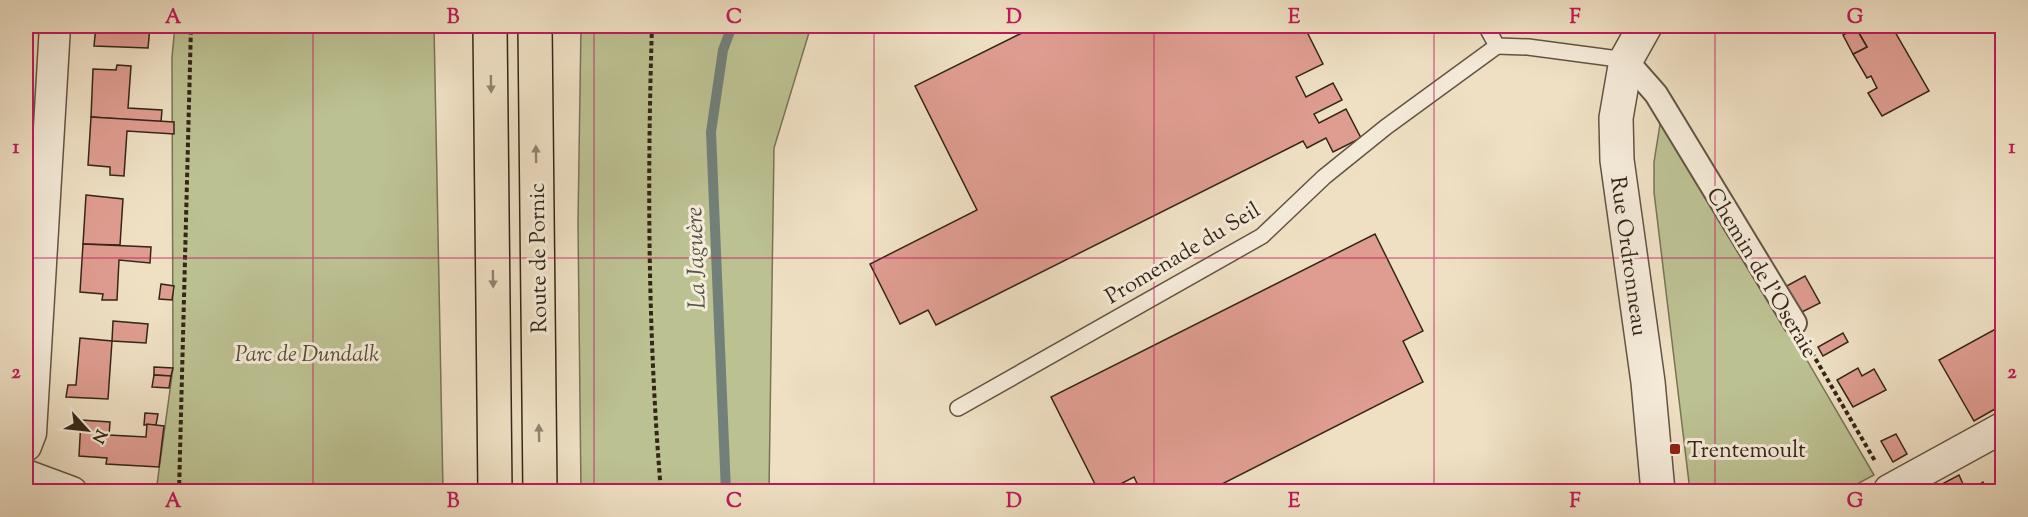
<svg xmlns="http://www.w3.org/2000/svg" width="2028" height="517" font-family="'Sorts Mill Goudy',serif">
	<style>
		.green { fill: #bcc192; stroke: #787455; stroke-width: 1.5 }
		.lines { fill: none; stroke-linecap: round; stroke-linejoin: round }
		.stream { stroke: #718079; stroke-width: 10 }
		.building { fill: #df9d91; stroke: #342618; stroke-width: 1.5 }
		.service-casing { stroke: #635443; stroke-width: 18 }
		.pedestrian-casing { stroke: #635443; stroke-width: 26 }
		.minor-casing { stroke: #635443; stroke-width: 33 }
		.tertiary-casing { stroke: #635443; stroke-width: 36 }
		.primary-casing { stroke: #342618; stroke-width: 36 }
		.path { stroke: #342618; stroke-width: 4; stroke-dasharray: 4.5 3; stroke-linecap: butt }
		.service { stroke: #f5ebd9; stroke-width: 15 }
		.pedestrian { stroke: #f5ebd9; stroke-width: 22 }
		.minor { stroke: #f5ebd9; stroke-width: 30 }
		.tertiary { stroke: #f5ebd9; stroke-width: 33 }
		.primary { stroke: #efe0c4; stroke-width: 33 }
		.oneway { fill: #92836e }
		.grid { fill: none; stroke: #c2185b; stroke-width: 1.5; stroke-opacity: 0.55 }
		.poi-dot { fill: #8f2418; stroke: #f5ebd9; stroke-width: 2 }
		.labels { text-anchor: middle; stroke-width: 6; stroke-linejoin: round; paint-order: stroke }
		.street-label { font-size: 22px; fill: #342618; stroke: #f5ebd9 }
		.park-label { font-size: 22px; font-style: italic; fill: #564d36; stroke: #f5ebd9 }
		.poi-label { font-size: 22px; fill: #342618; stroke: #f5ebd9; text-anchor: start }
		.water-label { font-size: 24px; font-style: italic; fill: #535348; stroke: #f5ebd9 }
		.neatline { fill: none; stroke: #c2185b; stroke-width: 2 }
		.grid-label { font-size: 20px; text-anchor: middle; font-weight: bold; fill: #c2185b }
	</style>
	<rect width="100%" height="100%" fill="#efe0c4"/>
	<filter id="stains"><feTurbulence type="fractalNoise" baseFrequency=".00333" numOctaves="4"/><feColorMatrix values="0 0 0 0 .2 0 0 0 0 .09 0 0 0 0 .02 0 0 0 .5 -.17"/></filter>
	<radialGradient id="worn" r=".72"><stop offset=".6" stop-color="#630" stop-opacity="0"/><stop offset="1" stop-color="#630" stop-opacity=".3"/></radialGradient>
	<g class="green">
		<path d="M175,26h259l9,465 -287,1 17,-124 -1,-311z"/>
		<path d="M581,26h230l-37,122 -5,343h-188l-3,-268z"/>
		<path d="M1662,112l212,363 -30,16h-154l-36,-299v-30z"/>
	</g>
	<g class="lines">
		<path class="stream" d="M726,492l-15,-360 12,-82 9,-24"/>
	</g>
	<g class="building">
		<path d="M96,26l54,1 -2,21 -54,-2z"/>
		<path d="M1036,26h268l19,38 -27,13 10,20 27,-14 9,17 -28,14 5,9 27,-14 15,29 -28,14 -7,-14 -19,10 -4,-7 -367,184 -8,-15 -28,14 -30,-60 107,-54 -62,-124z"/>
		<path d="M1861,26h27l4,7 3,-1 34,59 -47,25 -14,-23 9,-5 -6,-12 -4,2 -14,-24 14,-7 -11,-19z"/>
		<path d="M1856,28l11,19 -14,7 -10,-19z"/>
		<path d="M117,65l14,1 -3,42 34,2 -1,12 -70,-5 2,-48 23,1z"/>
		<path d="M91,117l83,5v12l-47,-3 -3,45 -14,-1v-8l-22,-2z"/>
		<path d="M86,195l37,4 -3,46 -37,-1z"/>
		<path d="M1375,234l48,97 -20,10 20,41 -209,106 2,4h-75l-7,-15 -29,15h-6l-48,-95z"/>
		<path d="M83,244l68,3 -1,16 -31,-3 -2,40h-15l1,-6 -23,-2z"/>
		<path d="M1805,276l15,27 -22,11 -15,-26z"/>
		<path d="M161,284l13,2 -2,14 -13,-1z"/>
		<path d="M113,321l35,3 -2,19 -34,-2z"/>
		<path d="M2001,326l1,79 -28,16 -35,-61z"/>
		<path d="M1843,333l5,9 -25,14 -5,-9z"/>
		<path d="M80,338l32,3 -4,58 -42,-2 2,-12h8z"/>
		<path d="M154,367l19,1 -2,8 -17,-1z"/>
		<path d="M1858,368l4,8 12,-7 12,21 -33,17 -16,-27z"/>
		<path d="M154,375l17,1 -2,12 -17,-1z"/>
		<path d="M145,413l13,1 -2,11h-12z"/>
		<path d="M81,420l29,2 -1,13 37,2 1,-13 17,2 -5,41 -53,-3 1,-6 -28,-2z"/>
		<path d="M1896,434l11,20 -14,8 -12,-21z"/>
		<path d="M1959,475l4,9 11,4 9,-6 5,10 -59,-1z"/>
	</g>
	<g class="lines">
		<g class="service-casing">
			<g id="service">
				<path d="M1486,26l11,20 31,1 98,13"/>
				<path d="M958,408l304,-172 62,-59 62,-50 111,-81"/>
			</g>
		</g>
		<g class="pedestrian-casing">
			<path id="pedestrian" d="M1626,60l30,34 139,229"/>
		</g>
		<g class="minor-casing">
			<g id="minor">
				<path d="M26,446l5,-13 24,-407"/>
				<path d="M26,475l46,17"/>
				<path d="M1889,490l113,-62"/>
			</g>
		</g>
		<g class="tertiary-casing">
			<path id="tertiary" d="M1645,26l-19,34 -10,58 1,42 31,222 10,110"/>
		</g>
		<g class="primary-casing">
			<g id="primary">
				<path d="M490,26l5,466"/>
				<path d="M535,26l5,466"/>
			</g>
		</g>
		<g class="path">
			<path d="M652,26c-5,155 -4,310 9,466"/>
			<path d="M1808,346l67,115"/>
			<path d="M179,492l12,-466"/>
		</g>
		<use href="#service" class="service"/>
		<use href="#pedestrian" class="pedestrian"/>
		<use href="#minor" class="minor"/>
		<use href="#tertiary" class="tertiary"/>
		<use href="#primary" class="primary"/>
	</g>
	<defs><path id="oneway-solid" d="M-6-.8H1V-3.2L6.5 0L1 3.2V.8H-6Z" transform="scale(1.5)"/></defs>
	<g class="oneway">
		<use href="#oneway-solid" transform="translate(491 84) rotate(89)"/>
		<use href="#oneway-solid" transform="translate(536 154) rotate(-91)"/>
		<use href="#oneway-solid" transform="translate(493 279) rotate(89)"/>
		<use href="#oneway-solid" transform="translate(539 433) rotate(-91)"/>
	</g>
	<path class="grid" d="M313,26v466M594,26v466M874,26v466M1154,26v466M1434,26v466M1715,26v466M26,258h1976"/>
	<rect class="poi-dot" x="1669" y="443" width="12" height="12" rx="3"/>
	<g class="labels">
		<g class="street-label">
			<text transform="translate(1182 252) rotate(-31)" y="8">Promenade du Seil</text>
			<text transform="translate(1630 256) rotate(82)" y="8">Rue Ordronneau</text>
			<text transform="translate(537 258) rotate(-91)" y="8">Route de Pornic</text>
			<text transform="translate(1763 272) rotate(59)" y="8">Chemin de l'Oseraie</text>
		</g>
		<g class="park-label">
			<text x="307" y="361">Parc de Dundalk</text>
		</g>
		<g class="poi-label">
			<text x="1687" y="457">Trentemoult</text>
		</g>
		<g class="water-label">
			<text transform="translate(695 258) rotate(-92)" y="8">La Jaguère</text>
		</g>
	</g>
	<rect width="2028" height="517" fill="none" stroke="#efe0c4" stroke-width="66"/>
	<g transform="translate(87 430) rotate(117)" stroke="#f5ebd9" stroke-width="4.5" paint-order="stroke">
	<path d="M0-4.5L10 22L0 15L-10 22Z" fill="#342618"/>
	<text y="-9" font-size="16" font-weight="bold" text-anchor="middle" fill="#342618">N</text>
	</g>
	<rect x="33" y="33" width="1962" height="451" class="neatline"/>
	<g class="grid-label">
		<text x="173" y="23">A</text>
		<text x="453" y="23">B</text>
		<text x="734" y="23">C</text>
		<text x="1014" y="23">D</text>
		<text x="1294" y="23">E</text>
		<text x="1575" y="23">F</text>
		<text x="1855" y="23">G</text>
		<text x="16" y="153">1</text>
		<text x="2012" y="153">1</text>
		<text x="16" y="378">2</text>
		<text x="2012" y="378">2</text>
		<text x="173" y="507">A</text>
		<text x="453" y="507">B</text>
		<text x="734" y="507">C</text>
		<text x="1014" y="507">D</text>
		<text x="1294" y="507">E</text>
		<text x="1575" y="507">F</text>
		<text x="1855" y="507">G</text>
	</g>
	<rect width="100%" height="100%" filter="url(#stains)"/>
	<rect width="100%" height="100%" fill="url(#worn)"/>
</svg>
